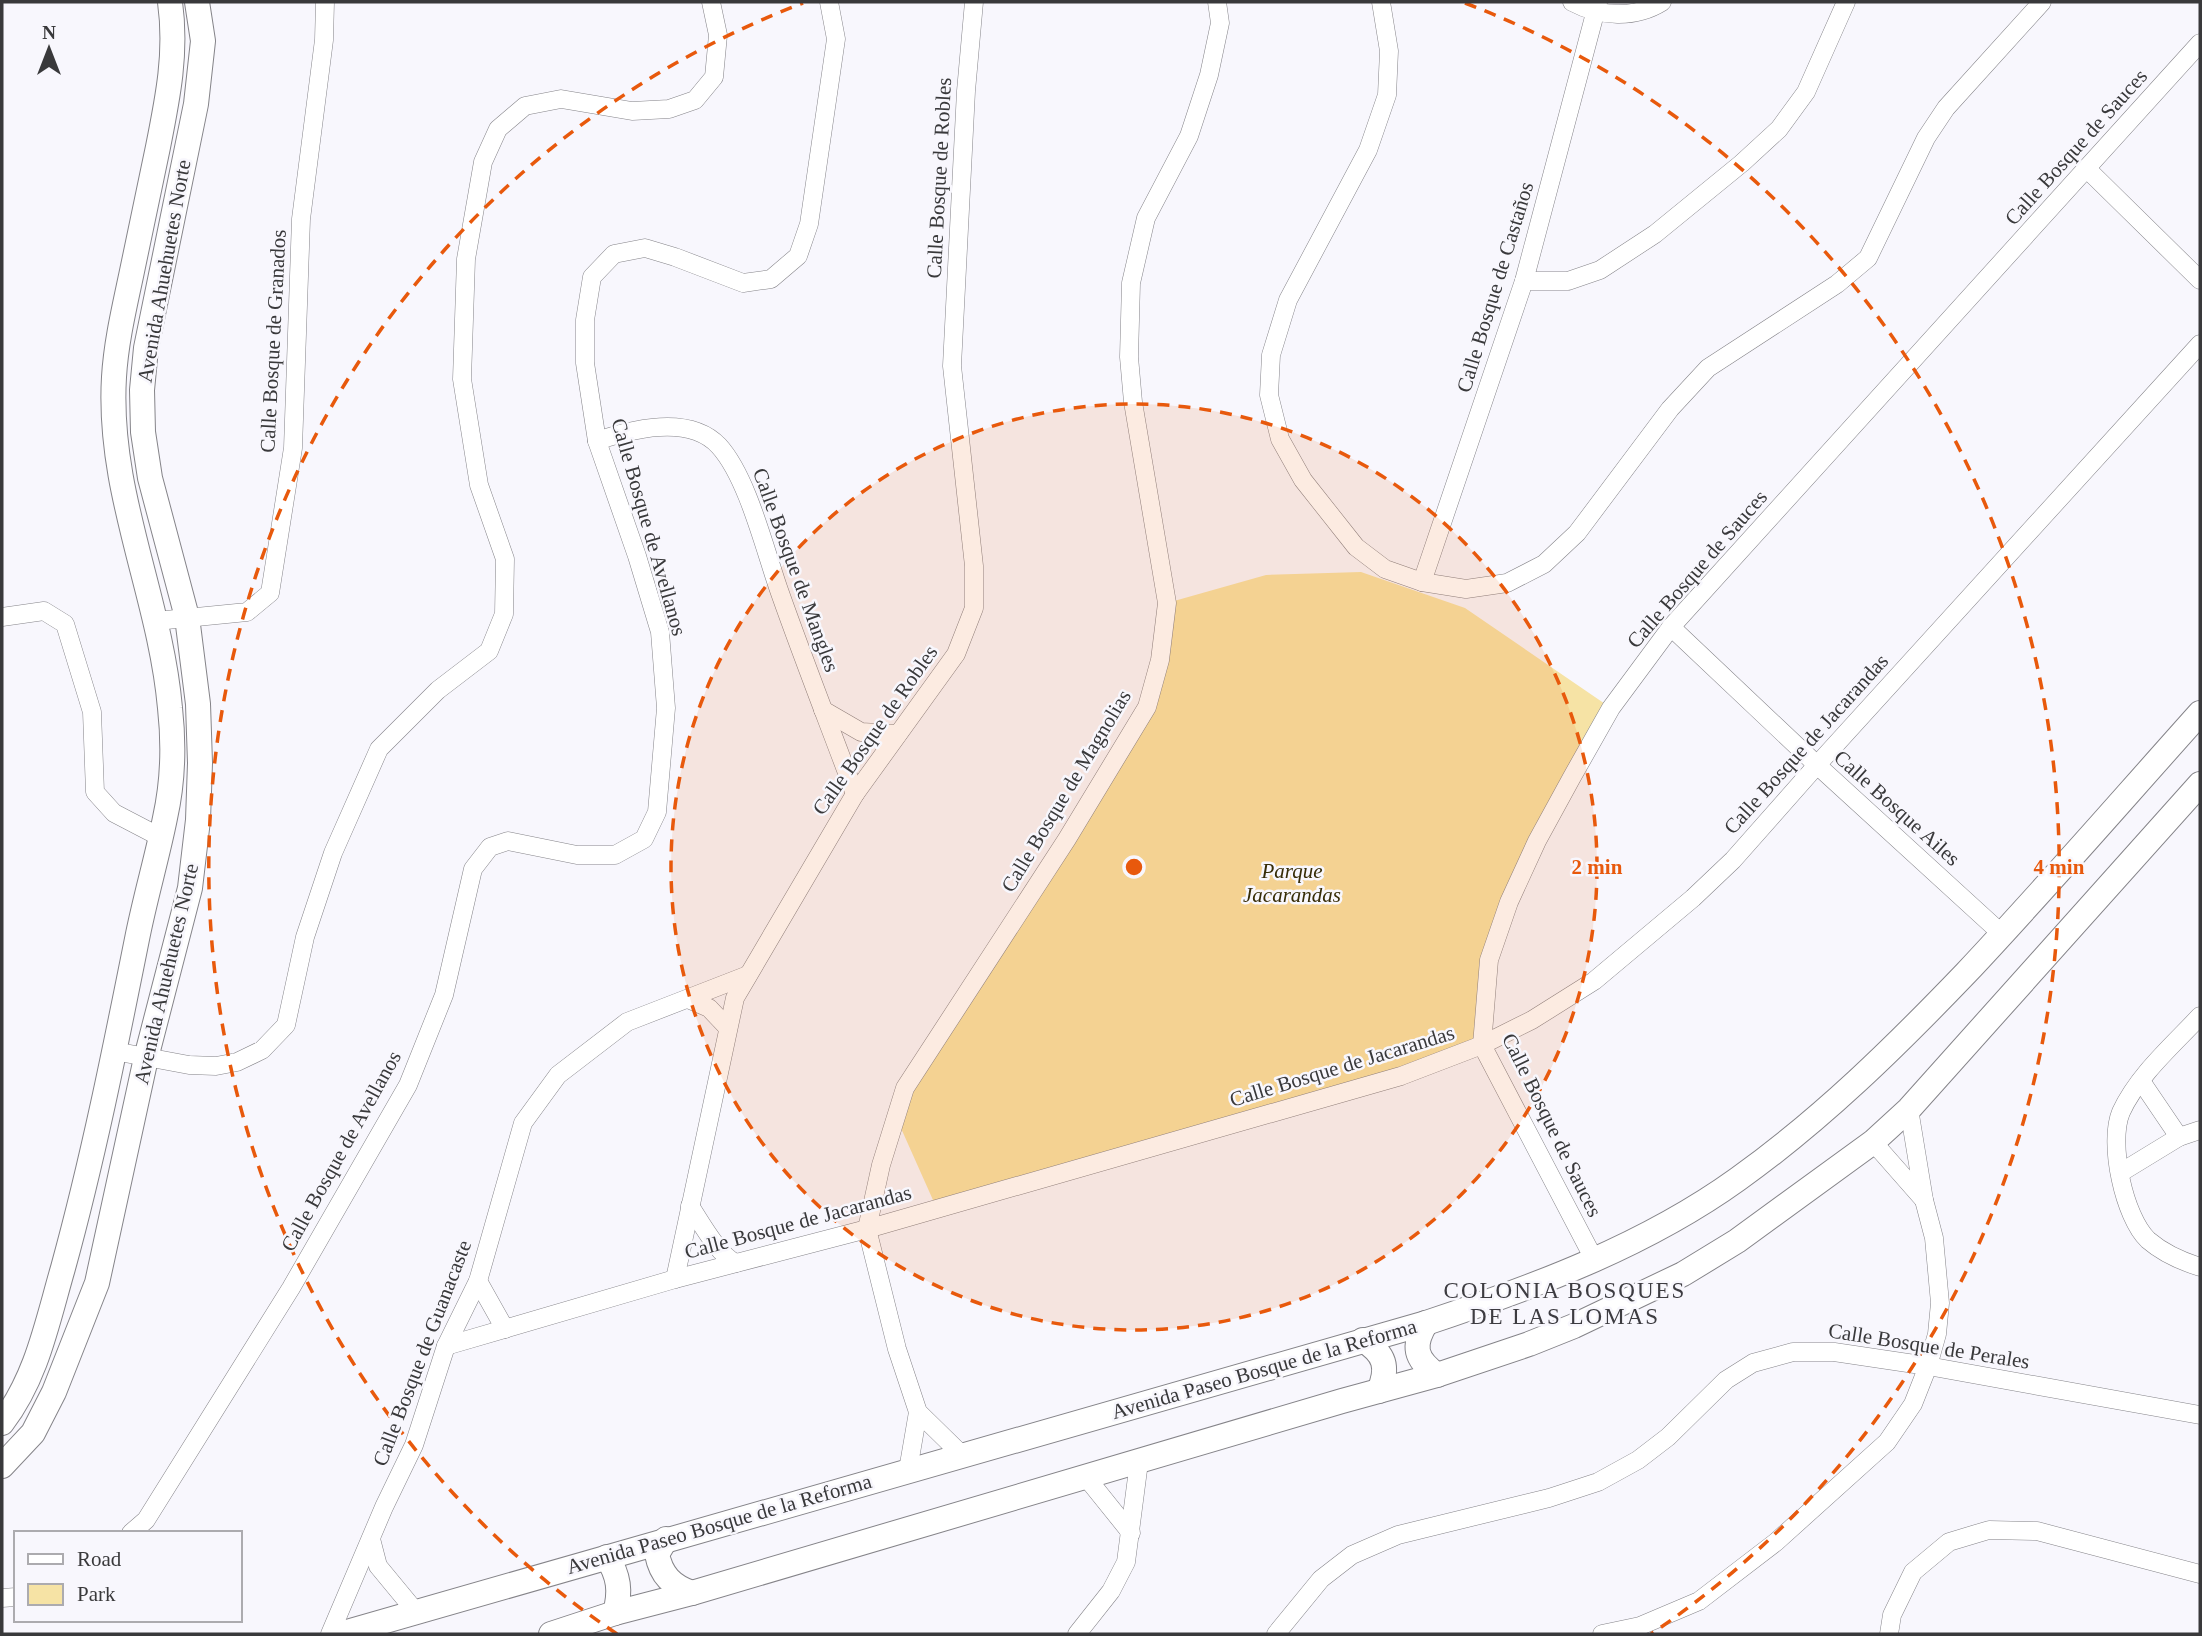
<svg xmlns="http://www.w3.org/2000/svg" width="2202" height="1636" font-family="Georgia,serif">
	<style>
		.green { fill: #f6e3a5 }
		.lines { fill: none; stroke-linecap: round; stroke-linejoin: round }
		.street-casing { stroke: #858489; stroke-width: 19 }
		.secondary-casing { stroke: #858489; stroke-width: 26 }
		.street { stroke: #fff; stroke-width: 18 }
		.secondary { stroke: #fff; stroke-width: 24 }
		.ring { fill: none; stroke: #e8590c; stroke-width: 3.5; stroke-dasharray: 12 9 }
		.labels { text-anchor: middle; stroke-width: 5; stroke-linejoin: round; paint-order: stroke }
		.street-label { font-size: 21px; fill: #39393b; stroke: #f8f7fd }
		.park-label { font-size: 21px; font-style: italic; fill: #372d07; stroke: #f8f7fd }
		.neighbourhood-label { font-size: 23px; letter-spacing: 2px; fill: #3d3c41; stroke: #f8f7fd }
		.centre { fill: #e8590c; stroke: #f8f7fd; stroke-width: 3.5 }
		.ring-label { font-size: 21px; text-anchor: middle; font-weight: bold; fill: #e8590c; stroke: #f8f7fd; stroke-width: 5; stroke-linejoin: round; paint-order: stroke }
	</style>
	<rect width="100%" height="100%" fill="#f8f7fd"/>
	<path class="green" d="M1361,572l104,36 146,100 -105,201 -24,136 -545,164 -41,-92 251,-410 20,-104 99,-28z"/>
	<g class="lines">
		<g class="street-casing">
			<g id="street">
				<path d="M1381,2l8,49 -2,44 -19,55 -80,150 -17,55 -2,40 11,44 23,41 53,67 29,22 37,13 44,7 41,-6 37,-19 33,-31 93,-124 38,-41 129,-84 31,-26 58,-120 20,-30 96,-106"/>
				<path d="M1572,2c28,15 63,17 90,0"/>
				<path d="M2087,169l113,111"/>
				<path d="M1524,281h44l32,-11 55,-36 87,-71 37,-34 27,-37 40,-90"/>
				<path d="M597,441c35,-12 92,-27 122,5 29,32 46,105 61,147 24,68 50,134 75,201"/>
				<path d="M1422,582l102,-301 74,-279"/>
				<path d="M2,617l42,-6 21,13 27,88 3,80 19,21 46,24"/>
				<path d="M156,621l91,-9 23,-19 23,-145 8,-229 23,-179 1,-38"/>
				<path d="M1671,627l146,138 185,169"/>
				<path d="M823,710l38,22 37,2"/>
				<path d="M688,999l21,9 19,20"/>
				<path d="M2200,1016c-27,29 -62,59 -79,96 -13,31 3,105 27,128 15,13 33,21 52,27"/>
				<path d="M114,1051l75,14 27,1 21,-4 25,-12 24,-25 19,-88 28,-84 46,-104 59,-59 51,-39 15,-37 1,-55 -26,-74 -17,-106 4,-120 17,-97 15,-33 27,-23 36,-7 71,12 37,-2 26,-9 19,-23 4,-42 -7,-33"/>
				<path d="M2141,1081l38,56"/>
				<path d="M1873,1142l51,58"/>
				<path d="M2120,1173l59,-36 21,-7"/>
				<path d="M690,1206c10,15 29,50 46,57"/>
				<path d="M1594,1259l-112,-214 7,-85 20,-58 28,-61 35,-64 39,-69 60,-81 529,-584"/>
				<path d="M675,1279l60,-281 120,-204 101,-140 18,-46v-42l-22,-200 14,-275 8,-89"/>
				<path d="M478,1281l27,48"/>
				<path d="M446,1346l229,-67 192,-50 534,-153 81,-31 50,-25 62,-39 99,-83 40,-38 84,-95 383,-421"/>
				<path d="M962,1455l-44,-43 -21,-63 -30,-120 14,-64 24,-77 162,-249 80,-132 13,-47 7,-57 -34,-201 -4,-45 2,-74 15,-65 43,-82 20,-61 11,-52 -3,-21"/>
				<path d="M908,1470l10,-58"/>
				<path d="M1086,1477l45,56"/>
				<path d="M131,1533l15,-13 145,-232 117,-203 36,-90 29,-126 17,-22 18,-6 69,14h38l29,-16 13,-27 9,-104 -6,-76 -23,-76 -40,-115 -12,-78v-43l7,-43 22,-23 31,-6 30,9 68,26 28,-4 27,-23 11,-32 27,-185 -7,-37"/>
				<path d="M371,1539l7,27 38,46"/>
				<path d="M2,1598l14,-1"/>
				<path d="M330,1634l54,-127 30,-62 32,-99 32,-65 45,-158 35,-48 69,-53 121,-47"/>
				<path d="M1077,1634l34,-43 15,-29 13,-100"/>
				<path d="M1276,1634l45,-55 31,-24 46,-20 151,-37 49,-16 40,-22 30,-23 58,-57 27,-17 40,-11h41l94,14 272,49"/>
				<path d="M1602,1634l38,-8 59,-25 77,-59 111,-100 26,-38 15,-38 9,-32 3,-31 -6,-65 -10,-38 -15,-91"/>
				<path d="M1889,1634l3,-19 21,-43 36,-30 40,-12 48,1 163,43"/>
			</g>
		</g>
		<g class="secondary-casing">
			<g id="secondary">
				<path d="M1426,1323c-14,23 -11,36 11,52"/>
				<path d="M1363,1340c22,14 26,27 16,51"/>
				<path d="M2,1423c35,-46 45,-100 61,-155 30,-109 52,-219 74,-329 8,-41 20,-81 28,-121 8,-36 9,-74 5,-110 -10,-113 -63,-215 -56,-331 2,-34 10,-68 17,-101 9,-43 18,-86 27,-129 10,-50 19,-95 12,-145"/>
				<path d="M2,1466l31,-33 21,-41 43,-109 49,-225 44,-170 8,-68 2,-57 -2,-59 -11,-87 -37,-139 -7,-46 -1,-42 4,-42 50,-244 7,-63 -6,-39"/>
				<path d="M666,1539l-9,15c4,21 15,32 35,39"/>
				<path d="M607,1557c12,19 14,34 8,56"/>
				<path d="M340,1634l1086,-311c108,-36 219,-77 312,-144 84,-60 157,-132 228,-206 80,-85 156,-173 234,-260"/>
				<path d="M551,1634l64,-21 77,-20 650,-192 95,-26 92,-31 45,-18 109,-52 54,-33 136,-99 36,-33 291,-325"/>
			</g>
		</g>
		<use href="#street" class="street"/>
		<use href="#secondary" class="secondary"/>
	</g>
	<circle cx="1134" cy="867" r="463" fill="#e8590c" fill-opacity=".12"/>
	<g class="ring">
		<circle cx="1134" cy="867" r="463"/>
		<path d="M617 1634A925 925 0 0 1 803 3M1465 3A925 925 0 0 1 1651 1634"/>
	</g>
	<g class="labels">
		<g class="street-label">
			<text transform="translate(2076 147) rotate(-48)" y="7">Calle Bosque de Sauces</text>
			<text transform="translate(939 178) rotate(-87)" y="7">Calle Bosque de Robles</text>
			<text transform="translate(164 271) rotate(-80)" y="7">Avenida Ahuehuetes Norte</text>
			<text transform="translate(1495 287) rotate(-73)" y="7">Calle Bosque de Castaños</text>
			<text transform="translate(273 341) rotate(-87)" y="7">Calle Bosque de Granados</text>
			<text transform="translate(649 527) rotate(74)" y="7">Calle Bosque de Avellanos</text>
			<text transform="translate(1697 569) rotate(-49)" y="7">Calle Bosque de Sauces</text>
			<text transform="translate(796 570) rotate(70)" y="7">Calle Bosque de Mangles</text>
			<text transform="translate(875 730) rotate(-55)" y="7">Calle Bosque de Robles</text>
			<text transform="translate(1806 744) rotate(-48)" y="7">Calle Bosque de Jacarandas</text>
			<text transform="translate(1066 791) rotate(-59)" y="7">Calle Bosque de Magnolias</text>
			<text transform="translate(1897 808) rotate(42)" y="7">Calle Bosque Ailes</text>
			<text transform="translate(166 974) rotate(-77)" y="7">Avenida Ahuehuetes Norte</text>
			<text transform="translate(1342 1066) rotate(-17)" y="7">Calle Bosque de Jacarandas</text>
			<text transform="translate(1552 1125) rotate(64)" y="7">Calle Bosque de Sauces</text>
			<text transform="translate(341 1151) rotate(-61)" y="7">Calle Bosque de Avellanos</text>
			<text transform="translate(798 1222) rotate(-15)" y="7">Calle Bosque de Jacarandas</text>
			<text transform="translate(1929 1346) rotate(9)" y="7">Calle Bosque de Perales</text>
			<text transform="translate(422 1353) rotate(-69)" y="7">Calle Bosque de Guanacaste</text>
			<text transform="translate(1264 1369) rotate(-16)" y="7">Avenida Paseo Bosque de la Reforma</text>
			<text transform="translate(719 1524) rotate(-16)" y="7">Avenida Paseo Bosque de la Reforma</text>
		</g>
		<g class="park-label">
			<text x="1292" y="878">Parque<tspan x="1292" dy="24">Jacarandas</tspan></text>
		</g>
		<g class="neighbourhood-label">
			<text x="1565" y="1298">COLONIA BOSQUES<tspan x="1565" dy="26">DE LAS LOMAS</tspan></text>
		</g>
	</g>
	<circle cx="1134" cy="867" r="10" class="centre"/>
	<g class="ring-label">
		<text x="1597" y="874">2 min</text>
		<text x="2059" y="874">4 min</text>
	</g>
	<rect width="2202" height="1636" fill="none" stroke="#39393b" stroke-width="7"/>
	<rect x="14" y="1531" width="228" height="91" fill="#f8f7fd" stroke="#acabaf" stroke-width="2"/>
	<rect x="28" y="1554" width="35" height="10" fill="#ffffff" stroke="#acabaf" stroke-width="2"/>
	<text x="77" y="1566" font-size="21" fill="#39393b">Road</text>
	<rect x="28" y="1584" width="35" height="21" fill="#f6e3a5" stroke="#acabaf" stroke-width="2"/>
	<text x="77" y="1601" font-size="21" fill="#39393b">Park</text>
	<g transform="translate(49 49)" stroke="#f8f7fd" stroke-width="5" paint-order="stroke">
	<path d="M0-5L12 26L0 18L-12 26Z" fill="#39393b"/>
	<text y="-10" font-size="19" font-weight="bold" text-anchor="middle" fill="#39393b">N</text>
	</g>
</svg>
